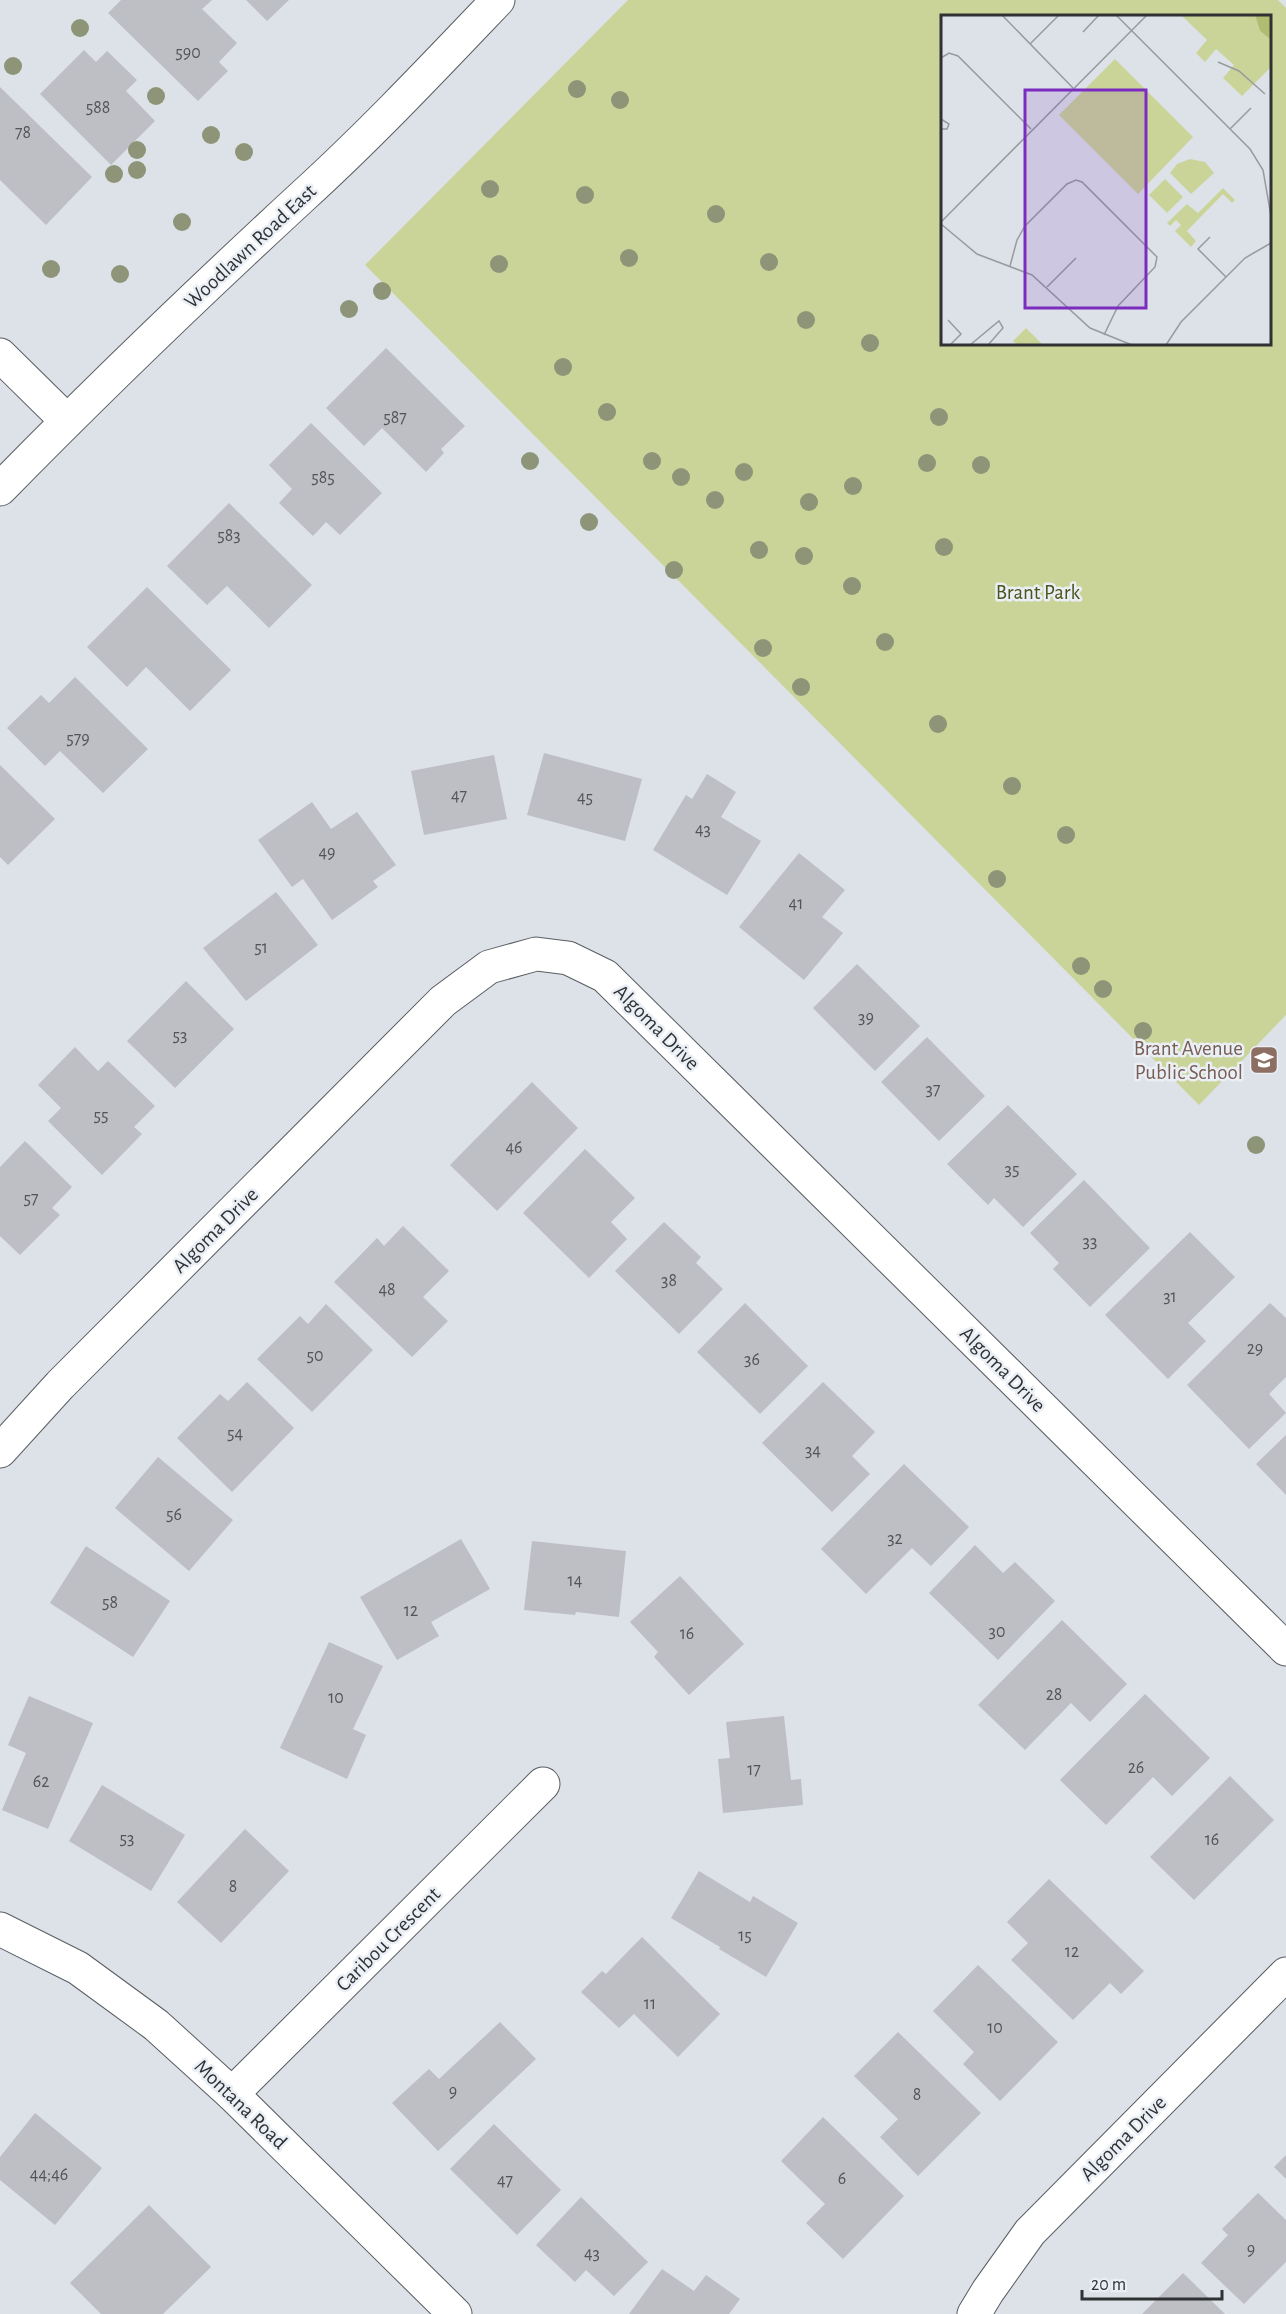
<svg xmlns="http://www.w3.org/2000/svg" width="1286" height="2314" font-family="'Alegreya Sans',sans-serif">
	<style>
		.green { fill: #cad498; fill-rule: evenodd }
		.building { fill: #bebec5 }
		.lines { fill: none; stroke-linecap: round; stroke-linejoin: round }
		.street-casing { stroke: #585d62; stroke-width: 35 }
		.street { stroke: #fff; stroke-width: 33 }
		.tree { fill: #8e9478 }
		.labels { text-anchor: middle; stroke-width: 5; stroke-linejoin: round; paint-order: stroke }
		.number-label { font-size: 18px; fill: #535458 }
		.street-label { font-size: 21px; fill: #2f3133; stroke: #eaeff6 }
		.park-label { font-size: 21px; fill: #4d541c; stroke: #eaeff6 }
		.education-label { font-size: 21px; fill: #785e54; stroke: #eaeff6; text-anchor: end }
		.inset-road { fill: none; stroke: #979ba0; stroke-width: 1.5 }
		.view { fill: #7b2cbf; fill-opacity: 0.15; stroke: #7b2cbf; stroke-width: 3 }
		.inset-edge { fill: none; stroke: #2f3133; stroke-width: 3 }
	</style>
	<rect width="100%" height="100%" fill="#dde2e8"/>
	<path class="green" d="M628,0h650l8,8v1007l-87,90 -834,-840zM1270,16v328h-328v-328z"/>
	<g class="building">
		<path d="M121,0h91l-10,9 35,34 -18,19 9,9 -30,30 -90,-88z"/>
		<path d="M246,0h43l-22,21z"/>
		<path d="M84,50l12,12 11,-11 30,29 -11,11 29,30 -44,44 -71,-71z"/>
		<path d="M0,87l92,90 -46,48 -46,-45z"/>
		<path d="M386,348l79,78 -24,23 3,4 -18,19 -44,-44 -18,18 -38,-38z"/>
		<path d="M311,423l71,70 -42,42 -14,-13 -13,14 -34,-33 13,-14 -23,-24z"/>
		<path d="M229,503l83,82 -43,43 -42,-42 -20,19 -40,-39z"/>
		<path d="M147,587l84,83 -41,41 -44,-44 -19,20 -40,-40z"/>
		<path d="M75,677l73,72 -45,44 -43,-42 -15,15 -38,-38 34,-33 8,8z"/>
		<path d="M544,753l98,26 -17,62 -98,-26z"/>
		<path d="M494,755l13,64 -83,16 -13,-64z"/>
		<path d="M0,765l55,54 -47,46 -8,-8z"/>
		<path d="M707,774l29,18 -15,25 40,24 -34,54 -74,-45 33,-55 6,4z"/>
		<path d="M312,802l19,27 26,-17 39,53 -23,16 5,6 -46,33 -29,-41 -11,8 -34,-47z"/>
		<path d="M799,853l46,37 -23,27 21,16 -39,47 -65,-53z"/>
		<path d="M276,892l42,53 -72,56 -43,-53z"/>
		<path d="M857,964l63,62 -45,45 -62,-63z"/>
		<path d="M186,981l48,48 -59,59 -48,-47z"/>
		<path d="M927,1037l58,59 -46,45 -58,-59z"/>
		<path d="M75,1047l23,24 10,-10 47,45 -21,21 8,7 -40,41 -54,-54 13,-13 -23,-23z"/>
		<path d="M532,1082l46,46 -81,83 -47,-46z"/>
		<path d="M1008,1105l69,69 -54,53 -29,-29 -6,7 -41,-41z"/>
		<path d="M25,1141l47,46 -20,21 8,7 -40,40 -20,-19v-69z"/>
		<path d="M585,1149l50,49 -24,24 16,17 -38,39 -66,-65z"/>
		<path d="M1084,1180l66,68 -60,59 -37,-38 6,-6 -29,-30z"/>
		<path d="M664,1222l37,35 -5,6 27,26 -44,45 -64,-63z"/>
		<path d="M403,1226l46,45 -26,26 25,24 -36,36 -78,-75 43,-44 7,8z"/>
		<path d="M1190,1232l45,45 -47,46 18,18 -38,38 -63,-64z"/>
		<path d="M745,1303l63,63 -48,48 -63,-62z"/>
		<path d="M1270,1303l16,15v59l-17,17 17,19 -37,36 -62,-64z"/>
		<path d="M326,1304l47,46 -61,62 -55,-53 43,-43 8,8z"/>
		<path d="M247,1382l47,46 -62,64 -55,-54 43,-44 8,7z"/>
		<path d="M823,1382l52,50 -23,24 18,18 -38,38 -70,-69z"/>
		<path d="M1286,1435v60l-30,-31z"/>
		<path d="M158,1457l75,63 -44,51 -74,-63z"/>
		<path d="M904,1464l65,63 -38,39 -19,-18 -46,46 -45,-45z"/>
		<path d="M461,1539l29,50 -59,33 8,14 -42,24 -37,-63z"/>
		<path d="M532,1541l94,10 -7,66 -43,-5 -1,3 -51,-5z"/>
		<path d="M975,1545l28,28 12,-11 40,39 -57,59 -69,-67z"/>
		<path d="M86,1546l84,55 -37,56 -83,-54z"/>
		<path d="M680,1576l64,68 -55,51 -35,-38 4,-5 -28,-30z"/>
		<path d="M1062,1620l65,64 -37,38 -19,-19 -46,47 -47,-45z"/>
		<path d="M329,1642l54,24 -30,63 13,6 -19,44 -67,-31z"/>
		<path d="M1145,1694l65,64 -38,38 -19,-19 -47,48 -46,-45z"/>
		<path d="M29,1696l64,27 -45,106 -46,-19 24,-57 -18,-8z"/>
		<path d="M784,1716l7,64 10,-1 2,26 -80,8 -5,-54 12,-1 -4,-36z"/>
		<path d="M1230,1776l44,44 -80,80 -44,-43z"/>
		<path d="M102,1785l83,50 -34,56 -82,-50z"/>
		<path d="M245,1829l44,42 -68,72 -44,-41z"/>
		<path d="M699,1871l51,31 3,-6 45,27 -32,54 -47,-28 1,-2 -49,-29z"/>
		<path d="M1049,1879l95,92 -23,23 -11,-11 -37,37 -62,-60 17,-17 -21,-21z"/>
		<path d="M642,1937l78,77 -42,43 -44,-43 -15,14 -38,-36 21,-21 4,3z"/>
		<path d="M978,1965l80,77 -58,59 -37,-37 11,-12 -41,-41z"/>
		<path d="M500,2022l36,37 -98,92 -46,-48 37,-34 10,10z"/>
		<path d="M898,2032l83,81 -63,63 -38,-39 18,-18 -44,-43z"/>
		<path d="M35,2113l67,55 -47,57 -55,-45v-23z"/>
		<path d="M823,2117l81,79 -61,63 -37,-36 19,-19 -44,-43z"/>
		<path d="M494,2124l67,66 -44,45 -67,-66z"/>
		<path d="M1286,2155v24l-12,-12z"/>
		<path d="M1258,2193l28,27v42l-42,42 -43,-41 27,-28 -6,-6z"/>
		<path d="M581,2197l67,65 -34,34 -28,-26 -11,12 -39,-37z"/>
		<path d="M149,2205l62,62 -48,47h-62l-31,-31z"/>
		<path d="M662,2269l32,22 12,-16 34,24 -11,15h-100z"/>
		<path d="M1183,2273l42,41h-83z"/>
	</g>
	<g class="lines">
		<g class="street-casing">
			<g id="street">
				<path d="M0,355l67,66"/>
				<path d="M0,489c98,-100 200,-198 303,-293 68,-62 132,-130 195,-196"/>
				<path d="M0,1451l60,-66 383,-384 46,-34 47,-13 32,4 37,18 681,673"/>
				<path d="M0,1929l78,39 78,57 76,69 223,220"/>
				<path d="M232,2094l311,-310"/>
				<path d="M974,2314l14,-23 42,-59 256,-258"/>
			</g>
		</g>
		<use href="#street" class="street"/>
	</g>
	<g class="tree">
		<circle cx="80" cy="28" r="9"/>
		<circle cx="13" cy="66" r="9"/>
		<circle cx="577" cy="89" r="9"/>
		<circle cx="156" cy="96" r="9"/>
		<circle cx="620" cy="100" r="9"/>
		<circle cx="211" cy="135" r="9"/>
		<circle cx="137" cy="150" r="9"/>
		<circle cx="244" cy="152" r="9"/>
		<circle cx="137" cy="170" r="9"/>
		<circle cx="114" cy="174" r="9"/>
		<circle cx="490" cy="189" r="9"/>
		<circle cx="585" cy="195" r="9"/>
		<circle cx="716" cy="214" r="9"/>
		<circle cx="182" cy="222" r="9"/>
		<circle cx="629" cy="258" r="9"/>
		<circle cx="769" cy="262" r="9"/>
		<circle cx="499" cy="264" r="9"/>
		<circle cx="51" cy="269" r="9"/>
		<circle cx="120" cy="274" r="9"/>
		<circle cx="382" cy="291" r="9"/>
		<circle cx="349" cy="309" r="9"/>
		<circle cx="806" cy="320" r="9"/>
		<circle cx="870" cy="343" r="9"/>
		<circle cx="563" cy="367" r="9"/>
		<circle cx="607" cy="412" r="9"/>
		<circle cx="939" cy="417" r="9"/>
		<circle cx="530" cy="461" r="9"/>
		<circle cx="652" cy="461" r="9"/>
		<circle cx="927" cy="463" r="9"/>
		<circle cx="981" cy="465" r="9"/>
		<circle cx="744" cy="472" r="9"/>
		<circle cx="681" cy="477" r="9"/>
		<circle cx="853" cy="486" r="9"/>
		<circle cx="715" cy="500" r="9"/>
		<circle cx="809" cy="502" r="9"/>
		<circle cx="589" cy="522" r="9"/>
		<circle cx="944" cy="547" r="9"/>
		<circle cx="759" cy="550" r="9"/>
		<circle cx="804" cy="556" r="9"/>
		<circle cx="674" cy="570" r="9"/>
		<circle cx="852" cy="586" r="9"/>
		<circle cx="885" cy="642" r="9"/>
		<circle cx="763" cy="648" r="9"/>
		<circle cx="801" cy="687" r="9"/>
		<circle cx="938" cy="724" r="9"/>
		<circle cx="1012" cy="786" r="9"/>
		<circle cx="1066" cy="835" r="9"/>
		<circle cx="997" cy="879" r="9"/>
		<circle cx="1081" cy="966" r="9"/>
		<circle cx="1103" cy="989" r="9"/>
		<circle cx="1143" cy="1031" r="9"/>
		<circle cx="1256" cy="1145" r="9"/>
	</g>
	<defs>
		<g id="school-square" transform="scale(1.5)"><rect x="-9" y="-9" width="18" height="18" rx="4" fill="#8d6e63" stroke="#eaeff6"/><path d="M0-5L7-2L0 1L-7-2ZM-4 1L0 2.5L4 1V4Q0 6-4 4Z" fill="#fff"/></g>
	</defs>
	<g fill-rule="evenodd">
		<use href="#school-square" x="1264" y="1060"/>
	</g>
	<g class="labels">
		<g class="number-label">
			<text x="188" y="58">590</text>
			<text x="98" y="113">588</text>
			<text x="23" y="138">78</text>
			<text x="395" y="423">587</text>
			<text x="323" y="483">585</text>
			<text x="229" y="541">583</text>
			<text x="78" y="744">579</text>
			<text x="459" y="801">47</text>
			<text x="585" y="803">45</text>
			<text x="703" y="835">43</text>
			<text x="327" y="858">49</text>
			<text x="796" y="909">41</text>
			<text x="261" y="953">51</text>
			<text x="866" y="1023">39</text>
			<text x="180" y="1041">53</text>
			<text x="933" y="1095">37</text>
			<text x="101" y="1121">55</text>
			<text x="514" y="1153">46</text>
			<text x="1012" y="1175">35</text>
			<text x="31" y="1204">57</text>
			<text x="1090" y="1247">33</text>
			<text x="669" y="1286">38</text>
			<text x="387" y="1295">48</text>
			<text x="1170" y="1302">31</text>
			<text x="1255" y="1354">29</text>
			<text x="315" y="1361">50</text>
			<text x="752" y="1365">36</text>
			<text x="235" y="1439">54</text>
			<text x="813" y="1456">34</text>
			<text x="174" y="1520">56</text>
			<text x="895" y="1544">32</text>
			<text x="575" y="1586">14</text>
			<text x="110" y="1608">58</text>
			<text x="411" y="1616">12</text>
			<text x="997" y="1637">30</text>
			<text x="687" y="1639">16</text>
			<text x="1054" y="1700">28</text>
			<text x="336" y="1703">10</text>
			<text x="1136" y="1773">26</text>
			<text x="754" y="1775">17</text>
			<text x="41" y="1787">62</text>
			<text x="127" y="1844">53</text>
			<text x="1212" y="1845">16</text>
			<text x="233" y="1892">8</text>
			<text x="745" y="1941">15</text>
			<text x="1072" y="1957">12</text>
			<text x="650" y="2009">11</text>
			<text x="995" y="2033">10</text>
			<text x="453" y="2097">9</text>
			<text x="917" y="2100">8</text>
			<text x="49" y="2180">44;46</text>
			<text x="842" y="2184">6</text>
			<text x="505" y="2186">47</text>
			<text x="1251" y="2255">9</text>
			<text x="592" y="2259">43</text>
		</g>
		<g class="street-label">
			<text transform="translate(250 246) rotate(-43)" y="7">Woodlawn Road East</text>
			<text transform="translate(657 1027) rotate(45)" y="7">Algoma Drive</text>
			<text transform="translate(215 1230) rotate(-45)" y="7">Algoma Drive</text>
			<text transform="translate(1003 1369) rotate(45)" y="7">Algoma Drive</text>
			<text transform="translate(388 1939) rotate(-45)" y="7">Caribou Crescent</text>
			<text transform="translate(241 2104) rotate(44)" y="7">Montana Road</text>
			<text transform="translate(1123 2138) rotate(-45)" y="7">Algoma Drive</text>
		</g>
		<g class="park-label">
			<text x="1038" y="599">Brant Park</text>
		</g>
		<g class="education-label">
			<text x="1243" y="1055">Brant Avenue<tspan x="1243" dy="24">Public School</tspan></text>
		</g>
	</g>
	<g transform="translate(941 15)">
		<rect width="330" height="330" fill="#dde2e8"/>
		<path d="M240,0h74l5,16 11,9v27l-29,29 -19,-18 11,-13 -18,-16 -11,13 -9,-9 11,-13zM174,44l78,78 -55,57 -79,-79zM249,144l15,3 9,11 -23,21 -21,-21 7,-9zM224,164l18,18 -16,16 -18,-18zM282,173l12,12 -3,3 -9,-9 -36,37 9,10 -5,6 -16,-16 6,-6 -5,-5 -6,6 -3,-3 20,-19 11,9zM85,313l17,17h-26l-4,-4z" fill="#cad498"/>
		<path d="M314,0h16v25l-11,-9z" fill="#b0bc6f"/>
		<path class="inset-road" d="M61,0l71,73M175,0l134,134 13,21 8,46M142,17l16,-17M89,29l29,-29M0,43l8,-5 9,3 73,73M277,47l21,9 26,23M0,104l8,5 -2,5h-6M289,114l21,-21M0,207l206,-207M0,209l36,30 55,21 58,53 42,17M269,222l-12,12 28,28M69,251l7,-26 8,-14 42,-42 9,-4 6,2 75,75 -2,10 -37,39 -14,29M106,272l29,-29M7,305l13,14 -11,11M29,330l29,-24 4,7 -15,17M225,330l15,-23 64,-64 26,-15"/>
		<path class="view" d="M84,75h121v218h-121z"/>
		<rect width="330" height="330" class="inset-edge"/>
	</g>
	<path d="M1082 2290v9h140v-9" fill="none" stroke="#2f3133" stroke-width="3"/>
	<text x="1091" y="2290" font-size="18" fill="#2f3133" stroke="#eaeff6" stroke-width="4.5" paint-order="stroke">20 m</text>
</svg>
